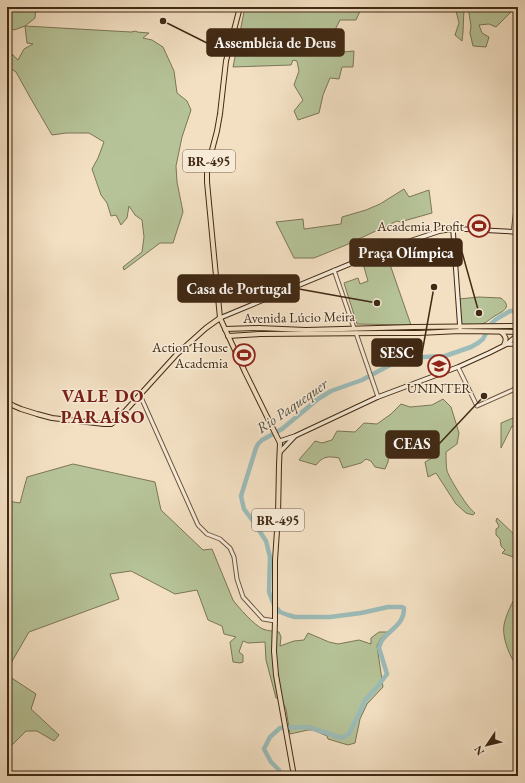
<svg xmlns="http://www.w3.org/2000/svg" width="525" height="783" font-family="'EB Garamond',serif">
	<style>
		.green { fill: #b6c398; stroke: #7c7656 }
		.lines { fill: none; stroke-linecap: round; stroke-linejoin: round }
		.river { stroke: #9cbcb9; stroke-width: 4.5 }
		.tertiary-casing { stroke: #6e5740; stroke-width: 5 }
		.secondary-casing { stroke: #412914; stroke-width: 5.5 }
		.primary-casing { stroke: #412914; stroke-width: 6 }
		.tertiary { stroke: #f7ebd8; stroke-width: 3 }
		.secondary { stroke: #f7ebd8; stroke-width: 3.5 }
		.primary { stroke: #f3e0c3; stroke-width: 4 }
		.labels { text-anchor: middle; stroke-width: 3; stroke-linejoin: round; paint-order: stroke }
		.shield { fill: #f7ebd8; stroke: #78634f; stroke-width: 1 }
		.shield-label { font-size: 13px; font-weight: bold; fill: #412914 }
		.poi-label { font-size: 14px; fill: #412914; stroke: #f7ebd8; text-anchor: end }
		.street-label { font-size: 14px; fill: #412914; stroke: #f7ebd8 }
		.water-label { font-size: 15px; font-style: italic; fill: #584e3d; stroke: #f7ebd8 }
		.district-label { font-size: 18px; font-weight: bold; letter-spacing: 1px; fill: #7a1f14; stroke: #f7ebd8 }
		.leader { fill: none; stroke: #412914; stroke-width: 1.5 }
		.callout-dot { fill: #412914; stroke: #f7ebd8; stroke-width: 1.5 }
		.callout { fill: #412914; stroke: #412914; stroke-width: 1.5 }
		.callout-label { font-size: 15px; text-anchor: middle; font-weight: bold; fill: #fff }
	</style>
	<rect width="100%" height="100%" fill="#f3e0c3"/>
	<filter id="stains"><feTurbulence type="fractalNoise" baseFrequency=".005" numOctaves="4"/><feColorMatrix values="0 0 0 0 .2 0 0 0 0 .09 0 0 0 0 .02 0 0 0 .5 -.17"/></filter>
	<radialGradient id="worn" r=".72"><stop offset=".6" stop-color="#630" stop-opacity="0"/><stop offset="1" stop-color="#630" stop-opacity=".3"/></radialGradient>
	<g class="green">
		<path d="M8,7h28l-1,11 -10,8 106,6 5,-1 1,1 12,1 -6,5 9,2 11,7 11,24 3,22 10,8 4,9 -9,27 -6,29 1,16 6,30 -10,31h-13l-36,27 -1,-3 19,-15 2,-15 -2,-17 -7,-5 -6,-9 -2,12 -6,7 -5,-10 -5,1 -4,-13 -6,-8 -9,-26 6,-11 6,-16 -15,-9h-23l-14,2 -21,-36 -15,-27 -9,-6v-17l11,11 6,-11 9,-5 -6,-1 -2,-17 -11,4 -5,-3z"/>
		<path d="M245,7h114l2,2 -5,11h-16l-8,16 11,16 11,-1 -1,16h-11l-3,12 -9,-1 -7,17 -4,18 -21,7 -4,-9 9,-11 -9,-15 5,-14 -2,-10 -4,-1 -2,5 -58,2z"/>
		<path d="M455,7h58l-3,6 -14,14 -7,-3 -10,1 3,8 7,4 -3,10 -13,-1 -3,-13 1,-7 -3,-19 -4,1 -1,24 -1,9 -7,-6 4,-12z"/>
		<path d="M404,189l5,8 20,-7 3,23 -32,9 -3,-1 -51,24 -32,13h-20l-18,-36 27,-3 1,10 37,-5 1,-7 24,-7 14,-6z"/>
		<path d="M385,250l26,75 -54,-1 -13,-41 14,-5 2,6 8,-3 -6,-21z"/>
		<path d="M479,297l22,1c13,10 0,14 -8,19 -3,2 -7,6 -11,7 -4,1 -16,1 -22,1l-1,-26z"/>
		<path d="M443,399l8,8 8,26 -2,11 -11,8c0,5 0,13 1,19 3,8 21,38 28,42l-2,2 -7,-2 -10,-9 -20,-31 -8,4 -3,-15 7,-4 -3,-7 -6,-4 -34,5 -1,10 -3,7 -10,-2 -4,-6 -5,-2 -5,4 -18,5 -4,-10c-11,-2 -16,-2 -23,7l-17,-5c5,-7 11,-12 16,-19l7,2 10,-3 5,-9 18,1 9,-9 13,1 14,-10 10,-10 9,3 22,-2z"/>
		<path d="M518,407v22l-6,-3 -11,22v-25l12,-5z"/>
		<path d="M73,464l82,18 6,28 42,40 9,-1 21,51c5,7 22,26 30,29 4,2 11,2 16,3l2,5 -1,9 14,-5 10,-1 4,-7 21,9 9,2 21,-4 12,4v-6l8,-6h9l-7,6 -4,8 6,41 -16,17 -7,15 -5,24 -7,2 -20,-6 -1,-3 -14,-6h-5l-18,4 -4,-25 -5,-10 -5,-1 -10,-38 -1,-18 -17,1 -5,-2 -4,11 4,3v7l-3,1 -7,-1 -3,-20 6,-5 -12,-3 -2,-8 -14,-6 -11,-30 -22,4 -44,-23 -21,3 9,25 -90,33 -22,38v-169l13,2 7,-26z"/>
		<path d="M497,518l21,20v4h-1l1,15 -2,1 -14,-5 3,-3 -4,-4 -1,-7 -4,-4v-6l2,-1 1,-2 -3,-5z"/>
		<path d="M518,593v67l-4,2c-6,-10 -12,-26 -10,-37 2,-10 8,-23 14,-32z"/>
		<path d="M7,675l29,19 -5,15 28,26 -5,6 -17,-10h-11l-14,14 -5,1z"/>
	</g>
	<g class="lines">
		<path class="river" d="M280,776l-1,-6 -8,-8 -7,-13 6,-12 10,-9 28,-1 34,11 7,-4 17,-35 12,-13 9,-12 -8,-26c1,-3 2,-7 4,-9 9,-11 21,-15 21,-31l-2,-1h-14l-27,6 -31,4h-35l-7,-2 -8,-3 -6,-7 -5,-13 1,-35 -4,-16 -13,-20 -9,-12 -3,-13 15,-48 2,-4 4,-4 20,-11 36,-30 13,-8 31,-11 28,-15 14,-5 19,-3 22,-1 26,-9 7,-4 5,-4 7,-14 5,-5 15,-9h8"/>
		<g class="tertiary-casing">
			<g id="tertiary">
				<path d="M513,232l5,-38"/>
				<path d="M334,270l20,58"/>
				<path d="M356,333l22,64"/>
				<path d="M458,367l19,39 36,-16 3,-3 2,-5 -1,-48"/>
				<path d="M140,395l58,130 9,9 13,5 10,9 4,9 3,22 6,18 20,22 12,2"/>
			</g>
		</g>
		<g class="secondary-casing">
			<g id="secondary">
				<path d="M453,230l7,98"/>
				<path d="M220,318l166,-69 54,-18 7,-1 14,-1 57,3"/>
				<path d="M508,344h5l5,3"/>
				<path d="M280,441l15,-5 83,-39 80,-30 31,-14 18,-9 8,-7 2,-3v-8"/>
				<path d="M280,452l14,-15"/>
			</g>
		</g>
		<g class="primary-casing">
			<g id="primary">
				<path d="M240,7l-14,54 -6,53 -3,17 -10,38v13l13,136 25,54 35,71 -1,22 -1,51 -3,44v61l-1,30 2,24 18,101"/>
				<path d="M225,329l34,-1 47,2 107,-3 105,-1"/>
				<path d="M501,332c5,4 6,7 3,13"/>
				<path d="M228,336l32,-2 122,-1h37l41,-2 58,1"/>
				<path d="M7,402l7,4 7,3 16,5 15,4 52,6h7l7,-5 59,-65 29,-26 14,-10"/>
			</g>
		</g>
		<use href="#tertiary" class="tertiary"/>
		<use href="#secondary" class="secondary"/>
		<use href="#primary" class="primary"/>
	</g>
	<defs>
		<g id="stadium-ring" transform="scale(1.15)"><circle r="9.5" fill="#f7ebd8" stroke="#8f2418" stroke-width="1.5"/><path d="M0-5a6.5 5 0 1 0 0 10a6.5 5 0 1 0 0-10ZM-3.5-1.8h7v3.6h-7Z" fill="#8f2418"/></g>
		<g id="university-ring" transform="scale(1.15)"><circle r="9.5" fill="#f7ebd8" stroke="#8f2418" stroke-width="1.5"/><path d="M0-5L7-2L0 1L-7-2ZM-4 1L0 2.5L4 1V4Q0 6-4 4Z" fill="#8f2418"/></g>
	</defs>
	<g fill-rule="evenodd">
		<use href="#stadium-ring" x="479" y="226"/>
		<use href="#stadium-ring" x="244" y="355"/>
		<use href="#university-ring" x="439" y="366"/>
	</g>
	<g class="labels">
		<g class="shield">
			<rect x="183" y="150" width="52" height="22" rx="3"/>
			<rect x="252" y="509" width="52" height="22" rx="3"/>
		</g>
		<g class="shield-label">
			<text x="209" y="166">BR-495</text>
			<text x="278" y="525">BR-495</text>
		</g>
		<g class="poi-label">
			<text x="464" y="231">Academia Profit</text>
			<text x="228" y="352">Action House<tspan x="228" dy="16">Academia</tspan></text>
			<text x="439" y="393" text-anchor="middle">UNINTER</text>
		</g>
		<g class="street-label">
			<text transform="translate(299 317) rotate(-1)" y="5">Avenida Lúcio Meira</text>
		</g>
		<g class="water-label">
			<text transform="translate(292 406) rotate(-35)" y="5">Rio Paquequer</text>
		</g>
		<g class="district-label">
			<text x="103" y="402">VALE DO<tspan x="103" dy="21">PARAÍSO</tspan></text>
		</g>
	</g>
	<path class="leader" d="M163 21L207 43M479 313L462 252M377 303L299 289M434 287L422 353M484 396L439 444"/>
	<g class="callout-dot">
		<circle cx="163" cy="21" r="4"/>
		<circle cx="479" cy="313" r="4"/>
		<circle cx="377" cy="303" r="4"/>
		<circle cx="434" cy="287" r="4"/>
		<circle cx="484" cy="396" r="4"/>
	</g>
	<g class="callout">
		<rect x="207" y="29" width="137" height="27" rx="4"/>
		<rect x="350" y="239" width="112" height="27" rx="4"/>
		<rect x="178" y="275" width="121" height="27" rx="4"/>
		<rect x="372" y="339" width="50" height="27" rx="4"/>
		<rect x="386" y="431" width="53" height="27" rx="4"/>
	</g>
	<g class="callout-label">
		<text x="275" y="48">Assembleia de Deus</text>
		<text x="406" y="258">Praça Olímpica</text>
		<text x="239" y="294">Casa de Portugal</text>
		<text x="397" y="358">SESC</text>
		<text x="412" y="449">CEAS</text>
	</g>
	<rect width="525" height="783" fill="none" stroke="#f3e0c3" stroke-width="24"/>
	<rect x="8" y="8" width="509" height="767" fill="none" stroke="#412914" stroke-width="2"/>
	<rect x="12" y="12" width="501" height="759" fill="none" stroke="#412914"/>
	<g transform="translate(487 745) rotate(235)" stroke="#f7ebd8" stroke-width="3" paint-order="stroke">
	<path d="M0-3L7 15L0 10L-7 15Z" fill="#412914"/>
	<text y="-6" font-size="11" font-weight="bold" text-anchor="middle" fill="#412914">N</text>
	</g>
	<rect width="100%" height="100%" filter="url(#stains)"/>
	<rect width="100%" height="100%" fill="url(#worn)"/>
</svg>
